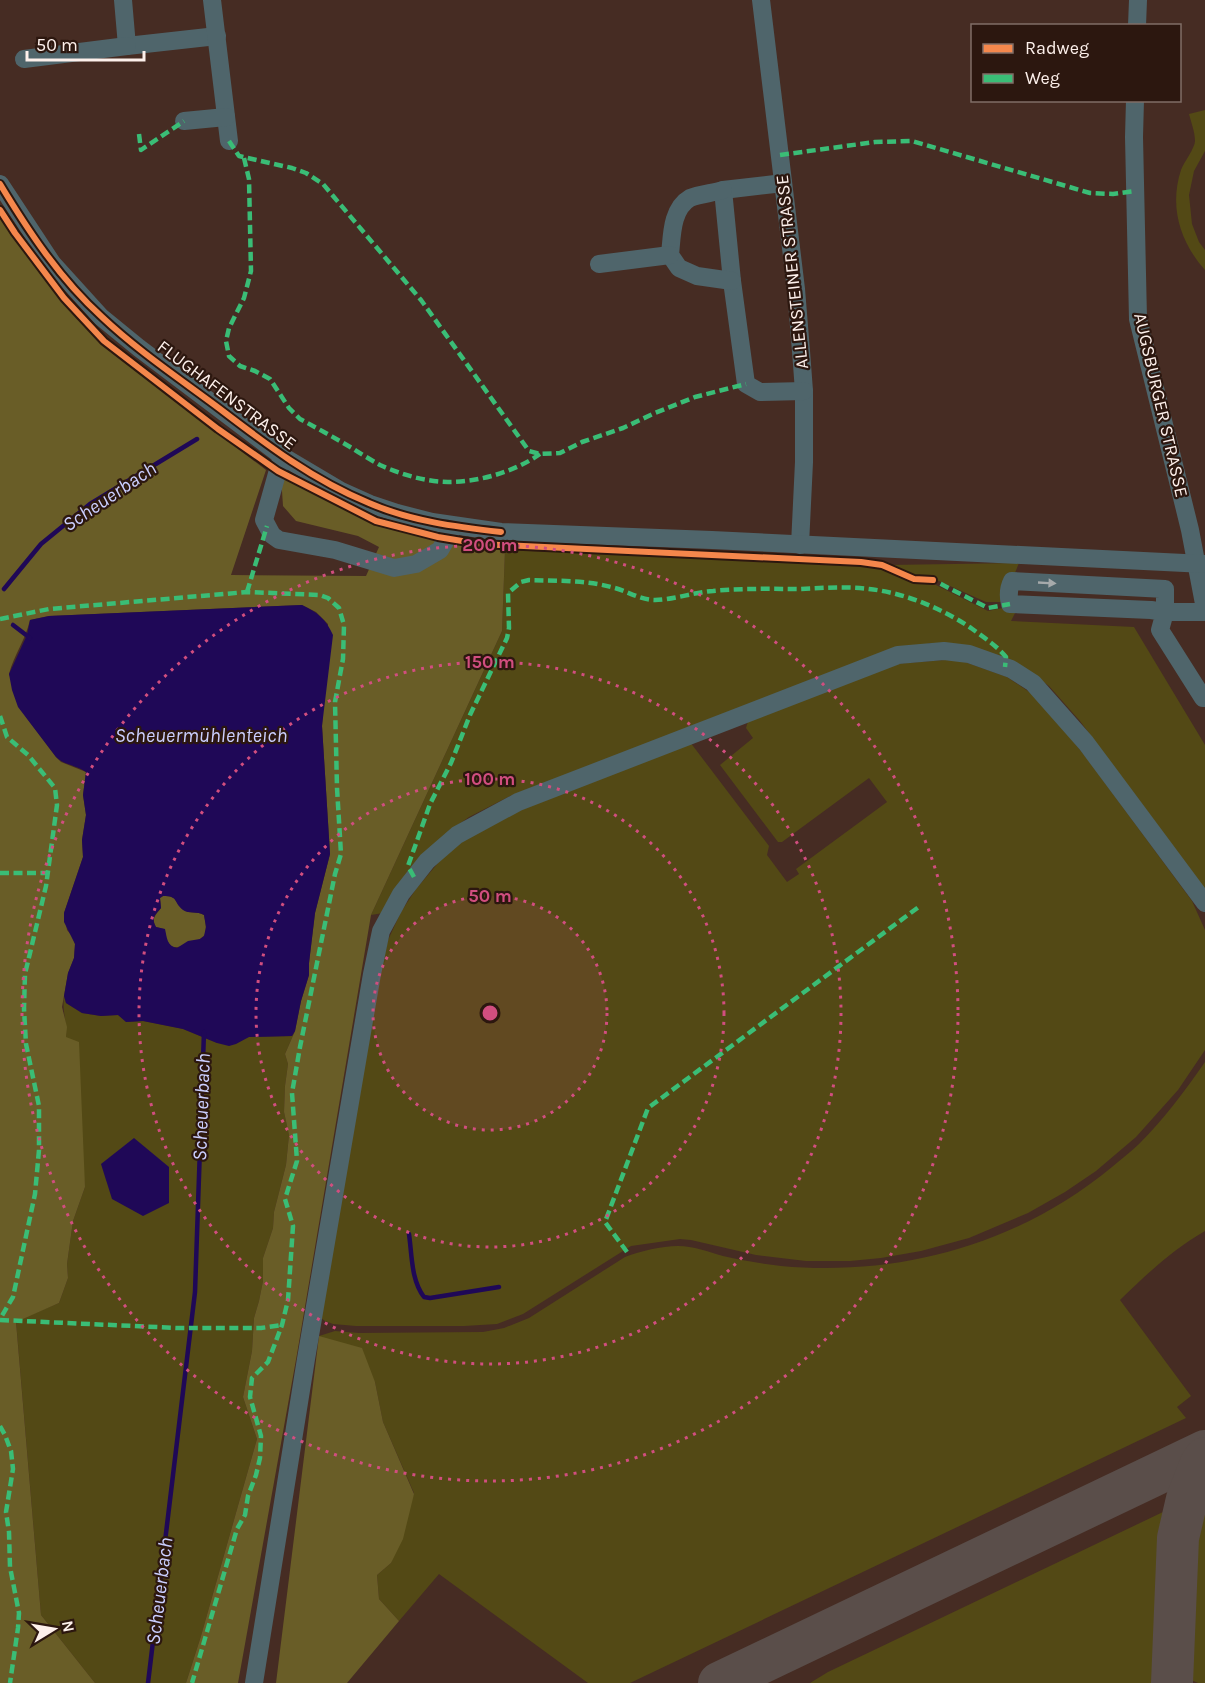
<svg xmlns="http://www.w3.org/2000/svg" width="1205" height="1683" font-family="Karla,sans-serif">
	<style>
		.green { fill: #534915 }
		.forest { fill: #695d27 }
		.water { fill: #1f0857; fill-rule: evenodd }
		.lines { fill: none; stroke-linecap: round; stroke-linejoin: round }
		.stream { stroke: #1f0857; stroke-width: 4.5 }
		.taxiway { stroke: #5a4e4a; stroke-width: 42 }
		.minor { stroke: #4f656b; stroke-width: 18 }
		.quiet { stroke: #3abd76; stroke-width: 4.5; stroke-dasharray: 9 4.5; stroke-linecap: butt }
		.cycleway-casing { stroke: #2c170f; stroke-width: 10 }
		.cycleway { stroke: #f5874c; stroke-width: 6 }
		.oneway { fill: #a6aaab }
		.ring { fill: none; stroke: #d14e7f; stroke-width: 3; stroke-dasharray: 3 6 }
		.labels { text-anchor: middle; stroke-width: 4.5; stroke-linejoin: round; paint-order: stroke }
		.street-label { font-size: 18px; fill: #fdf0eb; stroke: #2c170f }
		.water-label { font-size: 20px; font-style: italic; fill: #cbcfff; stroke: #2c170f }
		.centre { fill: #d14e7f; stroke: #2c170f; stroke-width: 3 }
		.ring-label { font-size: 18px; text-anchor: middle; font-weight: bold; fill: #d14e7f; stroke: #2c170f; stroke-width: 4.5; stroke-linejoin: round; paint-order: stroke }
	</style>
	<rect width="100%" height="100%" fill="#462c23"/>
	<g class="green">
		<path d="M1205,110v41l-11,20 -5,24 3,29 7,18 6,8v20c-25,-28 -36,-63 -24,-100 3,-8 14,-22 14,-29 0,-9 -4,-19 -6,-27z"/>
		<path d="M505,550l366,15 9,1 35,15 15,1 58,29 19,-4 10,2 -6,12 123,6 71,118v144l-125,-168 -31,-35 -15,-11 -104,-32 -420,153 -41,21 -17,12 -69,84 -12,2 131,-284z"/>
		<path d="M1019,563l-16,39h-17l-54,-24 -18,-1 -26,-12z"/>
		<path d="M945,660l17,1 45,16 31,21 47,58 107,145 13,29v120l-27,40 -42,47 -40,34 -31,21 -37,21 -59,25 -48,13 -40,7 -31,3h-44l-50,-6 -65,-15 -11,-1 -49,7 -108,68 -26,10 -33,2h-108l-23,-2 -8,-3 -4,-3 58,-342 9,-36 13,-28 15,-23 28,-33 21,-17 34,-20 191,-77 79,104 -2,9 20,27 12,-8 -3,-5 91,-67 -18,-24 -87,64h-4l-58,-77 33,-27 -7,-10 3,-10 146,-54z"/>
		<path d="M64,996l2,7 16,10 19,3 17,-1 11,7 14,-1 40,8 34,14 32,-6 43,-1 3,-5 -10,23 3,10 -3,22 -1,26 5,23 -3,30 -12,47 -1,16 -10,30v23l-4,20 -5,17 -2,33 -9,46 14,42 -56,197 -15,47h-91l-54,-68 -25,-294 43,-18 9,-25 -1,-14 6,-43 12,-34 -19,-150c1,-14 -4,-27 -2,-41z"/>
		<path d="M1205,1062v169c-34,20 -57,42 -85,69l71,96 -14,11 9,11 -556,265h-42l-149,-109 -40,47 -20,-22 -2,-24 14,-12 23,-70 -31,-71 -8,-40 -56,-46 16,-5 24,2 124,-1 21,-4 25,-10 96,-61c16,-6 36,-11 53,-11 15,0 31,6 45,10 19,4 38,8 58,10 119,11 238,-22 331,-99 9,-8 19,-15 27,-23 25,-25 46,-53 66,-82z"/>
		<path d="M1205,1502v181h-7l-9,-4 6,-135 7,-37z"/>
		<path d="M1163,1512l-3,13 -6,158h-344l18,-11z"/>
	</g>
	<g class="forest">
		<path d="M0,218l59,80 43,47 164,125 -35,105 135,1 13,-29 -21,-11 -62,-15 -13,-15 -2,-30 93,46 64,17 67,11 -3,81 -131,284 -74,439 -59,329h-52l15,-47 56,-197 -14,-42 9,-46 2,-33 5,-17 4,-20v-23l10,-30 1,-16 12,-47 3,-30 -5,-23 1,-26 3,-22 -3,-10 10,-23 6,-30 8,-26v-12l6,-50 15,-59 -8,-128 6,-102 -12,-12 -14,-7 -253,11 -19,4c-5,21 -16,35 -21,54l17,43 30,40 5,5 25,10 -3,23 3,20 -4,25 1,17 -19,56 3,17 5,6 3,8 -1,14 -6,15 -6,34 5,20 -1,10 13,5 6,145 -12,34 -6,43 1,14 -9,25 -43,19 25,293 54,68h-95z"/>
		<path d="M163,896c16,0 10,6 21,14 5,4 13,1 20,5 1,6 3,13 1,19 -3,7 -28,16 -34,12 -5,-4 -6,-12 -7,-17l-8,-2c-5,-9 -1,-11 5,-19l-1,-10z"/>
		<path d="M319,1336l43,12 13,34 8,40 31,72 -11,45 -12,24 -14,12 2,24 20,22 -52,62h-71z"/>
	</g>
	<g class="water">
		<path d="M302,605c15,7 24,14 31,30l-11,91 8,128 -15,59 -6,50v12l-8,26 -6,30 -3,5 -43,1 -13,7 -7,2 -12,-3 -34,-14 -40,-8 -17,1 -8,-7 -17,1 -19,-3 -16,-10 -2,-7 4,-23 6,-15 1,-14 -11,-22v-9l19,-56 -1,-17 4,-25 -3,-20 3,-23c-10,-7 -22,-7 -30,-15l-38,-50 -6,-17 -3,-16 18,-39 3,-15 19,-4zM163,896c16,0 10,6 20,14 6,4 14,1 21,5l2,12 -2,9 -4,3 -12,2 -11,7c-10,-2 -10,-10 -12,-19l-9,-2c-5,-9 -1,-12 5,-19l-1,-10z"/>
		<path d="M134,1138l35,29v36l-26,13 -31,-17 -11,-35z"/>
	</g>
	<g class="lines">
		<g class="stream">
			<path d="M4,589l37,-45 49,-40 107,-65"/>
			<path d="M13,625l17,13"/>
			<path d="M409,1234c3,21 2,46 15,63l6,1 69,-11"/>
			<path d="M148,1683l47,-391 9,-260"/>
		</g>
		<g class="taxiway">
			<path d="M719,1683l486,-232"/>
			<path d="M1172,1683l6,-145 9,-39 14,-36 4,-5"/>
		</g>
		<g class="minor">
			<path d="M123,0l4,46 90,-10"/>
			<path d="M212,0l17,141"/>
			<path d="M761,0l35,289 5,62 3,40v71l-4,83"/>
			<path d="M1137,26l1,-26"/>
			<path d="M24,59l103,-13"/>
			<path d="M1135,100l-1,37 4,182 52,211 15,79"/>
			<path d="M184,121l42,-4"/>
			<path d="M783,183l-60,7 9,91 14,103 14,8 44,-1"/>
			<path d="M0,184l52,79 49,54 38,31 143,108 59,35 29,13 27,9 35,9 69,10 211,8 493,24"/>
			<path d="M723,190c-10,3 -24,4 -33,8 -19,11 -18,39 -20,57l9,13 18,8 35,5"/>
			<path d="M599,264l71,-9"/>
			<path d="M282,456l-18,64 8,15 7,5 56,10 59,18 22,-4 24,-14 14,-24"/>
			<path d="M1205,612h-40l-14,-2 -141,-6c-2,-8 -2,-15 2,-23l153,8v23l-5,18 43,68h2"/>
			<path d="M254,1683l52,-324 66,-385 9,-43 20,-37 26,-33 30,-26 61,-33 380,-147 46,-4 25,3 42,15 22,14 53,60 119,160"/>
		</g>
		<g class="quiet">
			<path d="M139,134l2,16 43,-29"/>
			<path d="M229,141l10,15 53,12 14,5 17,11 98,116 108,151 11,3 20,-1 22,-11 41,-14 32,-15 40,-16 51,-13"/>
			<path d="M780,155l95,-13 37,-1 178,52 23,1 22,-3"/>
			<path d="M244,158l5,21 2,92 -7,27 -15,30 -3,13 3,15 11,10 15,5 15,8 19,29 11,11c17,9 35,19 52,29 9,6 19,12 28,17 20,9 46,17 68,17 31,0 66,-10 92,-28"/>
			<path d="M928,580h5l55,28 22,-4"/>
			<path d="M247,592l20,-66"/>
			<path d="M0,619l49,-10 198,-17 73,3 8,3 11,10 5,17 -1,34 -8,43 2,86 4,66 -6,20 -35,173 -8,46 5,68 -12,38 8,27 -5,74 -6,25 -14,37 -16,16 -2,19 11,39 -1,22 -4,17 -8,21 -3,19 -8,14 -45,154"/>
			<path d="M0,716l7,21 21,18 27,33 2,17 -11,81 -21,88 -1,35 2,35 13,62v44l-4,44 -22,103 -13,22"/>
			<path d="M0,873h48"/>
			<path d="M414,877l-6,-11 22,-62 21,-41 19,-48 37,-77 2,-10 -1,-35 13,-11 8,-2c27,1 56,0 82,7 15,3 28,13 44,13 17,0 40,-8 58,-9 29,-3 58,-2 87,-2 23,-1 46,-3 69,0 36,4 72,19 102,39 12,9 25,17 35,29l-1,10"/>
			<path d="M627,1252l-22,-30 43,-114 272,-202"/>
			<path d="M0,1320l178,8h83l21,-3"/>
			<path d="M0,1426l5,9 6,16 2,18 -7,43 3,20 1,35 9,46 -1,15 -8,55"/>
		</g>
		<g class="cycleway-casing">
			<g id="cycleway">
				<path d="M0,184c29,48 60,95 102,133 36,34 78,62 118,92 47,36 93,71 149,94 41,18 88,24 132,29"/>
				<path d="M0,210l15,23 49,65 40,43 114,88 60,42 98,50 62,16 42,7 381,18 21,3 32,14 19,1"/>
			</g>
		</g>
		<use href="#cycleway" class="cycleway"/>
	</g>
	<defs><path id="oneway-solid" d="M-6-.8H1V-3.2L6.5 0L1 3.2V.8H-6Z" transform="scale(1.5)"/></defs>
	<use class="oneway" href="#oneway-solid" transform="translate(1047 583) rotate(3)"/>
	<circle cx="490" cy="1013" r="117" fill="#d14e7f" fill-opacity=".12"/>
	<g class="ring">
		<circle cx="490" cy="1013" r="117"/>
		<circle cx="490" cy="1013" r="234"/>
		<circle cx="490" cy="1013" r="351"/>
		<circle cx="490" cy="1013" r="468"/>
	</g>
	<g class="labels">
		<g class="street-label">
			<text transform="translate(792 272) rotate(-96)" y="6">ALLENSTEINER STRASSE</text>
			<text transform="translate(227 395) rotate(37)" y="6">FLUGHAFENSTRASSE</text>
			<text transform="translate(1161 405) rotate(77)" y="6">AUGSBURGER STRASSE</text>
		</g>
		<g class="water-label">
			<text transform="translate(109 496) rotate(-34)" y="7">Scheuerbach</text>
			<text x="201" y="742">Scheuermühlenteich</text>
			<text transform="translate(201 1107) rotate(-88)" y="7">Scheuerbach</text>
			<text transform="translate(159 1591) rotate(-83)" y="7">Scheuerbach</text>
		</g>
	</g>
	<circle cx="490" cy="1013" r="9" class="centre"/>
	<g class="ring-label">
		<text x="490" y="551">200 m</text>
		<text x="490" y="668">150 m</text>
		<text x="490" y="785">100 m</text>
		<text x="490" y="902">50 m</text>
	</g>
	<rect x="971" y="24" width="210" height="78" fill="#2c170f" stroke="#806e67" stroke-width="1.5"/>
	<rect x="983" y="44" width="30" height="9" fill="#f5874c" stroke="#806e67" stroke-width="1.5"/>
	<text x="1025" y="54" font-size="18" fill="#fdf0eb">Radweg</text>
	<rect x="983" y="74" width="30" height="9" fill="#3abd76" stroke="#806e67" stroke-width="1.5"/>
	<text x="1025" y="84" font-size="18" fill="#fdf0eb">Weg</text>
	<g transform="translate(54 1629) rotate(79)" stroke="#2c170f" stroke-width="4.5" paint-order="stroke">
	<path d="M0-4.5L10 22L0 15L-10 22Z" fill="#fdf0eb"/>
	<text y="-9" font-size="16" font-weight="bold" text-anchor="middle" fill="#fdf0eb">N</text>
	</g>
	<path d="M27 51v9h117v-9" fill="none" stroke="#fdf0eb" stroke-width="3"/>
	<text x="36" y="51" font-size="18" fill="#fdf0eb" stroke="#2c170f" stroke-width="4.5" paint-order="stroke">50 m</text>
</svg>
